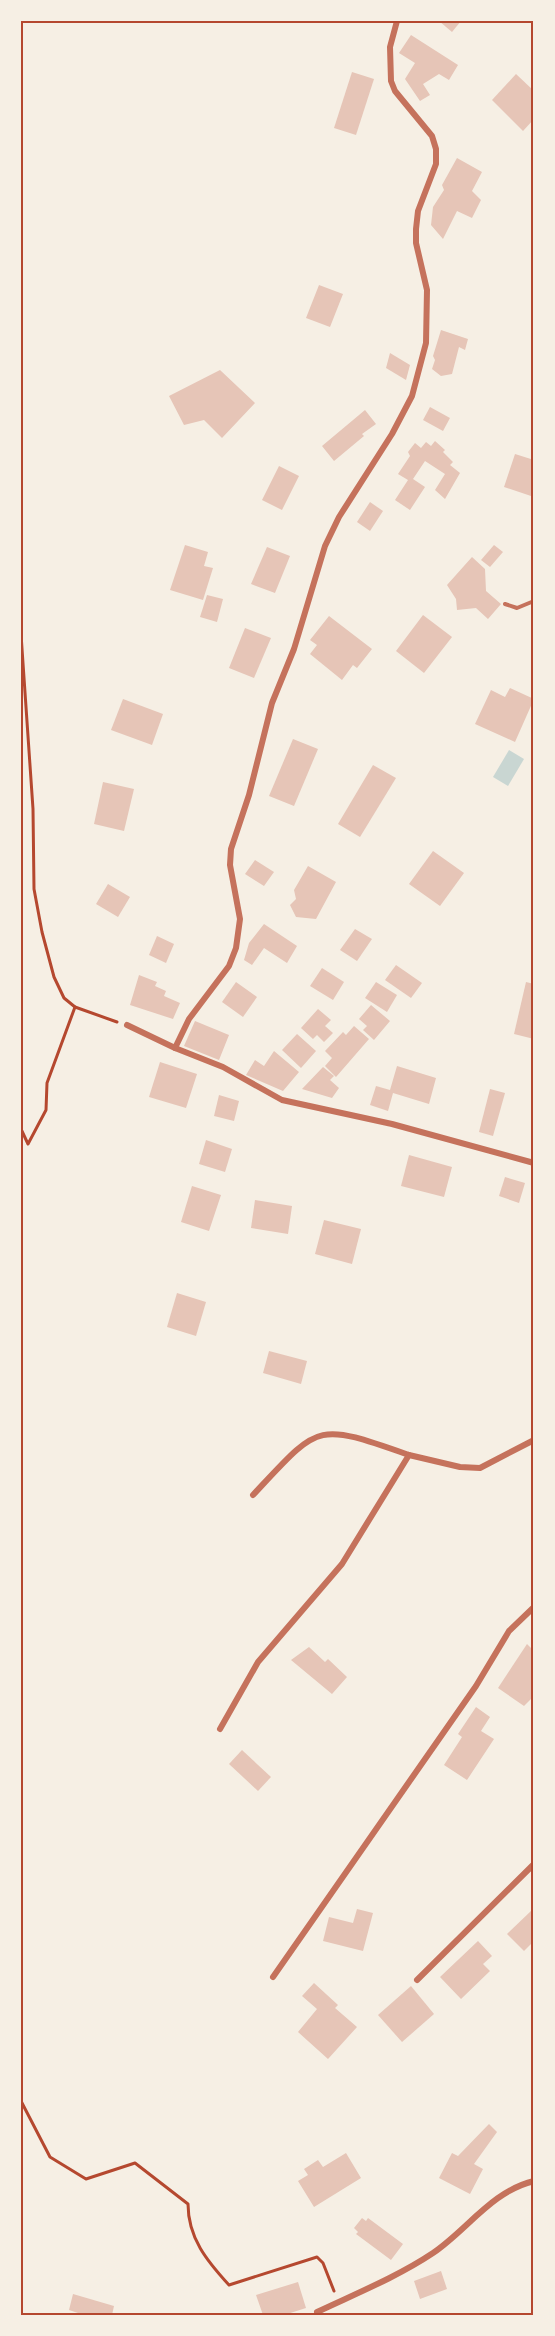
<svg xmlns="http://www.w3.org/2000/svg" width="555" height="2336" font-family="'IBM Plex Serif',serif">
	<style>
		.water { fill: #c9d6d2 }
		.building { fill: #e6c5b7 }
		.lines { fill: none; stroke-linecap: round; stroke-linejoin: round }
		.path { stroke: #b5482f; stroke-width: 3 }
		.service { stroke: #c5725c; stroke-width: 4 }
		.minor { stroke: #c5725c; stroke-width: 6 }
		.neatline { fill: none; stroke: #b5482f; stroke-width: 2 }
	</style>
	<rect width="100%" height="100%" fill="#f6efe4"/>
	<path class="water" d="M509,750l15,9 -16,27 -15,-9z"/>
	<g class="building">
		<path d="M439,21h22l-9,11z"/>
		<path d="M411,35l47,30 -9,15 -10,-6 -16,10 7,11 -10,6 -15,-22 10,-16 -16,-10z"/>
		<path d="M352,72l22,7 -18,56 -22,-7z"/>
		<path d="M516,74l18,17v28l-11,12 -31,-31z"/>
		<path d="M457,158l25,14 -10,19 9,9 -9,18 -15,-7 -14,28 -12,-14 2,-18 11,-17 -2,-5z"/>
		<path d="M319,285l24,9 -13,33 -24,-9z"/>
		<path d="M441,330l27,9 -3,11 -6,-3 -7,27 -11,2 -9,-7 3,-9 -2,-4z"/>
		<path d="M390,353l20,12 -4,15 -20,-12z"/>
		<path d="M220,370l35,33 -33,35 -18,-18 -20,5 -15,-29z"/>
		<path d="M430,407l20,11 -7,13 -20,-11z"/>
		<path d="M365,410l11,14 -14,10 2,2 -30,25 -12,-15z"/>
		<path d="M435,441l10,9 -2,2 10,10 -3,3 10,8 -15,26 -10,-9 10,-16 -20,-13 -12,18 12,8 -15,23 -15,-10 13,-20 -10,-6 12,-18 -2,-4 7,-9 6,5 5,-6 5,4z"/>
		<path d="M515,454l19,6v37l-30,-10z"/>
		<path d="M279,466l20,10 -17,34 -20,-10z"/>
		<path d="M370,502l13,9 -13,20 -13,-9z"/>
		<path d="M185,545l23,7 -4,14 9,2 -10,32 -33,-10z"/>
		<path d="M494,545l9,7 -13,15 -9,-7z"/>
		<path d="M267,547l23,9 -15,37 -24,-9z"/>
		<path d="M472,557l13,12 1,22 15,13 -13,15 -12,-11 -19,2 -1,-11 -9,-14z"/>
		<path d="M207,595l16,4 -6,23 -17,-5z"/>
		<path d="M423,615l29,22 -28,36 -28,-22z"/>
		<path d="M329,616l43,33 -15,19 -4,-3 -11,15 -32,-26 7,-9 -7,-5z"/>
		<path d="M245,628l26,10 -17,40 -25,-10z"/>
		<path d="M510,688l24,11 -19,43 -40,-18 16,-34 14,7z"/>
		<path d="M123,699l40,15 -11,31 -41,-15z"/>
		<path d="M293,739l25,10 -24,57 -25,-10z"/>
		<path d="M373,765l23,13 -36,59 -22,-13z"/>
		<path d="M103,782l31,7 -10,42 -30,-7z"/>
		<path d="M433,851l31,22 -24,33 -31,-22z"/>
		<path d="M255,860l19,12 -10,14 -19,-12z"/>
		<path d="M308,866l28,16 -20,37 -20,-2 -6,-12 6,-6 -2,-9z"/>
		<path d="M108,884l22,13 -12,20 -22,-13z"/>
		<path d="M264,924l33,22 -10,17 -23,-15 -12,17 -8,-5 5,-17z"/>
		<path d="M355,929l17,10 -15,22 -17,-11z"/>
		<path d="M157,936l17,8 -8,19 -17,-8z"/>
		<path d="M396,965l26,18 -11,15 -26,-18z"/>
		<path d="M322,968l22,14 -11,18 -23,-14z"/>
		<path d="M139,975l18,7 -2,4 11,5 -2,5 16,7 -7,16 -43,-14z"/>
		<path d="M236,982l21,15 -14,20 -21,-15z"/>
		<path d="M376,982l21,13 -10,17 -22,-14z"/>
		<path d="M526,982l8,2v55l-20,-5z"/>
		<path d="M371,1005l19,16 -16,19 -11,-10 4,-4 -8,-7z"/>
		<path d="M318,1009l13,11 -6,6 8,7 -9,9 -7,-7 -4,4 -12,-11z"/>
		<path d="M195,1021l34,14 -10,25 -35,-14z"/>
		<path d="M354,1026l15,13 -33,38 -11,-11 7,-8 -7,-7 18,-19 3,3z"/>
		<path d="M297,1034l19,17 -15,17 -19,-18z"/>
		<path d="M274,1051l25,21 -16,19 -37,-16 9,-15 9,6z"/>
		<path d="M160,1062l37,12 -11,34 -37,-11z"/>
		<path d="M397,1066l39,12 -7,26 -36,-11 -5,18 -18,-6 6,-19 14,4z"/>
		<path d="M323,1067l11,9 -4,4 9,8 -7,10 -30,-9z"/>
		<path d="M490,1089l15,4 -12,43 -14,-4z"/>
		<path d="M219,1095l20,6 -5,20 -20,-5z"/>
		<path d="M206,1140l26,9 -7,23 -26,-8z"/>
		<path d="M409,1155l43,12 -8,30 -43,-11z"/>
		<path d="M505,1177l20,6 -6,20 -20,-7z"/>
		<path d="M192,1186l29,9 -12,36 -28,-9z"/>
		<path d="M255,1200l37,6 -4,28 -37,-6z"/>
		<path d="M324,1220l37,9 -9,35 -37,-10z"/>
		<path d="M177,1293l29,9 -10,34 -29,-9z"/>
		<path d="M269,1351l38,10 -6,23 -38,-11z"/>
		<path d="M527,1644l7,7v45l-10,10 -26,-18z"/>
		<path d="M309,1647l16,15 3,-3 19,18 -15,17 -41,-34z"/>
		<path d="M476,1707l14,10 -9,14 13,8 -27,41 -23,-15 18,-28 -4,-3z"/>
		<path d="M242,1750l29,27 -13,14 -29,-27z"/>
		<path d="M357,1909l16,4 -10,38 -40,-10 6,-24 24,6z"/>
		<path d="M532,1910l2,2v29l-10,10 -17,-17z"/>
		<path d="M478,1941l14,15 -9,8 7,7 -29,28 -21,-22z"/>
		<path d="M314,1983l24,22 -3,3 22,19 -29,32 -30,-27 19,-23 -15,-13z"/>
		<path d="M411,1986l23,28 -32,28 -24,-27z"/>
		<path d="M489,2124l8,8 -23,32 9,5 -13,25 -31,-16 13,-25 6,3z"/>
		<path d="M346,2153l15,25 -47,29 -16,-26 10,-6 -4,-6 14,-9 5,7z"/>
		<path d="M362,2218l4,3 2,-3 35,26 -12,16 -35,-26 2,-2 -4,-4z"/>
		<path d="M441,2271l6,18 -27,10 -6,-18z"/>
		<path d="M298,2282l8,26 -22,7h-21l-7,-20z"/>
		<path d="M73,2294l41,12 -2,9h-28l-15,-5z"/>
	</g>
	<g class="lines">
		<g class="path">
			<path d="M21,634l12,175 1,80 8,43 12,45 10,21 11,9 42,15"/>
			<path d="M21,1129l7,15 18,-34 1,-27 28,-76"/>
			<path d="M21,2101l29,56 36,22 49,-16 53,41c0,34 19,57 41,81l88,-28 6,6 11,28"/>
		</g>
		<path class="service" d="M505,604l12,4 17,-7"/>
		<g class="minor">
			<path d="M397,21l-7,26 1,34 4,10 37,45 4,13v15l-18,47 -2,18v14l11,47 -1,53 -14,53 -20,38 -53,83 -14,29 -31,103 -22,54 -23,92 -18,54 -1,16 10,54 -4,29 -7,18 -40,53 -14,29 48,19 59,33 110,24 142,39"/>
			<path d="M127,1025l48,23"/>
			<path d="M253,1495c67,-72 62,-73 156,-40"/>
			<path d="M220,1729l38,-67 84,-98 67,-109 51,12 20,1 54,-28"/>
			<path d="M273,1977l203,-291 33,-55 25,-24"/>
			<path d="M417,1980l117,-116"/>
			<path d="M317,2312c38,-18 80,-35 116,-59 34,-23 59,-62 101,-72"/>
		</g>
	</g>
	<rect width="555" height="2336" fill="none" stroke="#f6efe4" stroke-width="45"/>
	<rect x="22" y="22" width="510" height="2292" class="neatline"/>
</svg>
